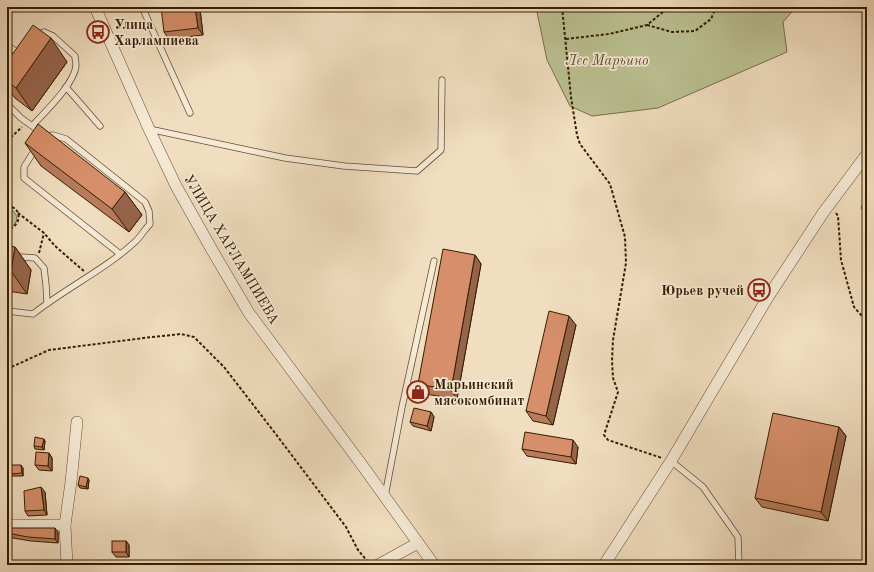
<svg xmlns="http://www.w3.org/2000/svg" width="874" height="572" font-family="'Old Standard TT',serif">
	<style>
		.green { fill: #bbc192; stroke: #786f49 }
		.lines { fill: none; stroke-linecap: round; stroke-linejoin: round }
		.stream { stroke: #737c6e; stroke-width: 3 }
		.service-casing { stroke: #654d30; stroke-width: 7 }
		.minor-casing { stroke: #654d30; stroke-width: 12 }
		.path { stroke: #361d00; stroke-width: 2; stroke-dasharray: 3 2; stroke-linecap: butt }
		.service { stroke: #f6ead6; stroke-width: 5.5 }
		.minor { stroke: #f6ead6; stroke-width: 11 }
		.wall { fill: #b87b5b; stroke: #361d00 }
		.shaded-wall { fill: #96644a; stroke: #361d00 }
		.building { fill: #d68f6a; stroke: #361d00 }
		.labels { text-anchor: middle; stroke-width: 3.5; stroke-linejoin: round; paint-order: stroke }
		.poi-label { font-size: 14px; font-weight: bold; fill: #361d00; stroke: #f6ead6; text-anchor: start }
		.park-label { font-size: 14px; font-style: italic; fill: #5e4e2c; stroke: #f6ead6 }
		.street-label { font-size: 14px; fill: #361d00; stroke: #f6ead6 }
	</style>
	<rect width="100%" height="100%" fill="#f1dec0"/>
	<filter id="stains"><feTurbulence type="fractalNoise" baseFrequency=".005" numOctaves="4"/><feColorMatrix values="0 0 0 0 .2 0 0 0 0 .09 0 0 0 0 .02 0 0 0 .5 -.17"/></filter>
	<radialGradient id="worn" r=".72"><stop offset=".6" stop-color="#630" stop-opacity="0"/><stop offset="1" stop-color="#630" stop-opacity=".3"/></radialGradient>
	<g class="green">
		<path d="M536,7h260l-13,15 4,30 -129,56 -66,8 -22,-10 -23,-46z"/>
		<path d="M867,192v23l-6,-7z"/>
		<path d="M7,208c13,3 13,18 0,20z"/>
	</g>
	<g class="lines">
		<path class="stream" d="M863,7l4,19"/>
		<g class="service-casing">
			<g id="service">
				<path d="M142,7l48,106"/>
				<path d="M7,14l6,-7"/>
				<path d="M7,45l14,10"/>
				<path d="M66,87l34,39"/>
				<path d="M7,104l14,14 25,18 7,-1 13,4 79,63 4,9 1,13c-5,5 -9,12 -14,17 -30,28 -70,47 -103,73l-26,-3"/>
				<path d="M33,125c13,-14 41,-41 43,-59 0,-3 -1,-7 -1,-10l-22,-20 -9,-4 -6,3"/>
				<path d="M149,129l136,29 59,8 73,5 24,-21 1,-70"/>
				<path d="M36,148l-12,19v11l96,76"/>
				<path d="M7,256l28,2 9,10 2,17 1,18"/>
				<path d="M671,461l32,26 35,50 1,28"/>
				<path d="M385,496l17,-89 32,-146"/>
			</g>
		</g>
		<g class="minor-casing">
			<g id="minor">
				<path d="M95,7l54,122 27,57 36,64 37,63 113,152 72,100"/>
				<path d="M7,525h58"/>
				<path d="M67,565l-2,-40 6,-43 6,-60"/>
				<path d="M378,565l40,-22"/>
				<path d="M604,565l67,-104 97,-164 55,-84 44,-59"/>
			</g>
		</g>
		<g class="path">
			<path d="M562,7l9,90 6,38 3,9 30,40 15,53 1,26 -13,77 -1,21 1,17 5,14 -14,43 4,5 54,18"/>
			<path d="M647,25l25,7 23,-1 16,-12 5,-12"/>
			<path d="M566,39l43,-5 38,-9 22,-18"/>
			<path d="M7,141l15,-14"/>
			<path d="M7,206c16,1 15,20 0,24"/>
			<path d="M18,213l26,20 11,13 30,26"/>
			<path d="M836,213l2,3 3,44 13,47 13,15"/>
			<path d="M39,253l5,-20"/>
			<path d="M7,369l42,-19 103,-13 29,-3 13,3 30,30 51,66 71,94 12,23 10,12"/>
		</g>
		<use href="#service" class="service"/>
		<use href="#minor" class="minor"/>
	</g>
	<g class="wall">
		<path d="M200,9l3,26 -34,4 -5,-7z"/>
		<path d="M7,62h60l-35,49 -17,-13 -8,-11z"/>
		<path d="M25,143l100,49 17,23 -13,17 -88,-66z"/>
		<path d="M7,246l8,1 16,23 -4,24 -20,-3z"/>
		<path d="M475,255l6,9 -24,135 -32,-5 -7,-10z"/>
		<path d="M576,325l-23,100 -20,-4 -7,-10z"/>
		<path d="M431,412l3,5 -3,14 -18,-5 -3,-4z"/>
		<path d="M839,427l7,9 -18,85 -66,-14 -7,-9z"/>
		<path d="M45,441l-1,9 -9,-1 -1,-3z"/>
		<path d="M578,447l-2,17 -49,-8 -5,-7z"/>
		<path d="M49,453l3,5v13l-13,-1 -4,-5z"/>
		<path d="M23,468v8h-11l-1,-2z"/>
		<path d="M89,480l-1,9 -8,-1 -2,-3z"/>
		<path d="M45,492l2,23 -19,1 -3,-5z"/>
		<path d="M7,528l51,4v11l-27,-2 -24,-4z"/>
		<path d="M126,541l3,4v12h-13l-4,-5z"/>
	</g>
	<g class="shaded-wall">
		<path d="M195,7h3l2,2 3,26 -5,-7z"/>
		<path d="M51,38l16,24 -35,49 -16,-23z"/>
		<path d="M125,192l17,23 -13,17 -17,-23z"/>
		<path d="M15,247l16,23 -4,24 -16,-23z"/>
		<path d="M475,255l6,9 -24,135 -6,-9z"/>
		<path d="M569,316l7,9 -23,100 -7,-9z"/>
		<path d="M431,412l3,5 -3,14 -4,-5z"/>
		<path d="M839,427l7,9 -18,85 -7,-9z"/>
		<path d="M44,439l1,2 -1,9 -2,-3z"/>
		<path d="M573,440l5,7 -2,17 -5,-7z"/>
		<path d="M49,453l3,5v13l-4,-5z"/>
		<path d="M21,465l2,3v8l-1,-3z"/>
		<path d="M88,478l1,2 -1,9 -2,-2z"/>
		<path d="M41,487l4,5 2,23 -3,-5z"/>
		<path d="M55,528l3,4v11l-3,-4z"/>
		<path d="M126,541l3,4v12l-3,-5z"/>
	</g>
	<g class="building">
		<path d="M161,7h34l3,21 -34,4z"/>
		<path d="M33,25l18,13 -35,50 -9,-7v-19z"/>
		<path d="M38,124l87,68 -13,17 -87,-66z"/>
		<path d="M7,246l8,1 -4,24 -4,-1z"/>
		<path d="M443,249l32,6 -24,135 -33,-6z"/>
		<path d="M549,311l20,5 -23,100 -20,-5z"/>
		<path d="M414,408l17,4 -4,14 -17,-4z"/>
		<path d="M773,413l66,14 -18,85 -66,-14z"/>
		<path d="M525,432l48,8 -2,17 -49,-8z"/>
		<path d="M35,437l9,2 -2,8 -8,-1z"/>
		<path d="M36,452l13,1 -1,13 -13,-1z"/>
		<path d="M10,465h11l1,8 -11,1z"/>
		<path d="M80,476l8,2 -2,9 -8,-2z"/>
		<path d="M41,487l3,23 -19,1 -1,-20z"/>
		<path d="M7,528h48v11l-27,-2 -21,-4z"/>
		<rect x="112" y="541" width="14" height="11"/>
	</g>
	<defs>
		<g id="bus-ring" transform="scale(1.15)"><circle r="9.5" fill="#f6ead6" stroke="#8f2418" stroke-width="1.5"/><path d="M-5-6H5V4H4V6H2V4H-2V6H-4V4H-5ZM-3.5-4V0h7V-4ZM-3.5 1.2v1.5H-2V1.2ZM2 1.2v1.5H3.5V1.2Z" fill="#8f2418"/></g>
		<g id="shop-ring" transform="scale(1.15)"><circle r="9.5" fill="#f6ead6" stroke="#8f2418" stroke-width="1.5"/><path d="M-5-2.5h2.3a2.7 3.5 0 0 1 5.4 0H5L5.5 6h-11ZM-1.5-2.5h3a1.5 2.3 0 0 0-3 0Z" fill="#8f2418"/></g>
	</defs>
	<g fill-rule="evenodd">
		<use href="#bus-ring" x="98" y="32"/>
		<use href="#bus-ring" x="759" y="290"/>
		<use href="#shop-ring" x="418" y="392"/>
	</g>
	<g class="labels">
		<g class="poi-label">
			<text x="114" y="29">Улица<tspan x="114" dy="16">Харлампиева</tspan></text>
			<text x="744" y="295" text-anchor="end">Юрьев ручей</text>
			<text x="434" y="389">Марьинский<tspan x="434" dy="16">мясокомбинат</tspan></text>
		</g>
		<g class="park-label">
			<text x="607" y="65">Лес Марьино</text>
		</g>
		<g class="street-label">
			<text transform="translate(232 249) rotate(59)" y="5">УЛИЦА ХАРЛАМПИЕВА</text>
		</g>
	</g>
	<rect width="874" height="572" fill="none" stroke="#f1dec0" stroke-width="24"/>
	<rect x="8" y="8" width="858" height="556" fill="none" stroke="#361d00" stroke-width="2"/>
	<rect x="12" y="12" width="850" height="548" fill="none" stroke="#361d00"/>
	<rect width="100%" height="100%" filter="url(#stains)"/>
	<rect width="100%" height="100%" fill="url(#worn)"/>
</svg>
